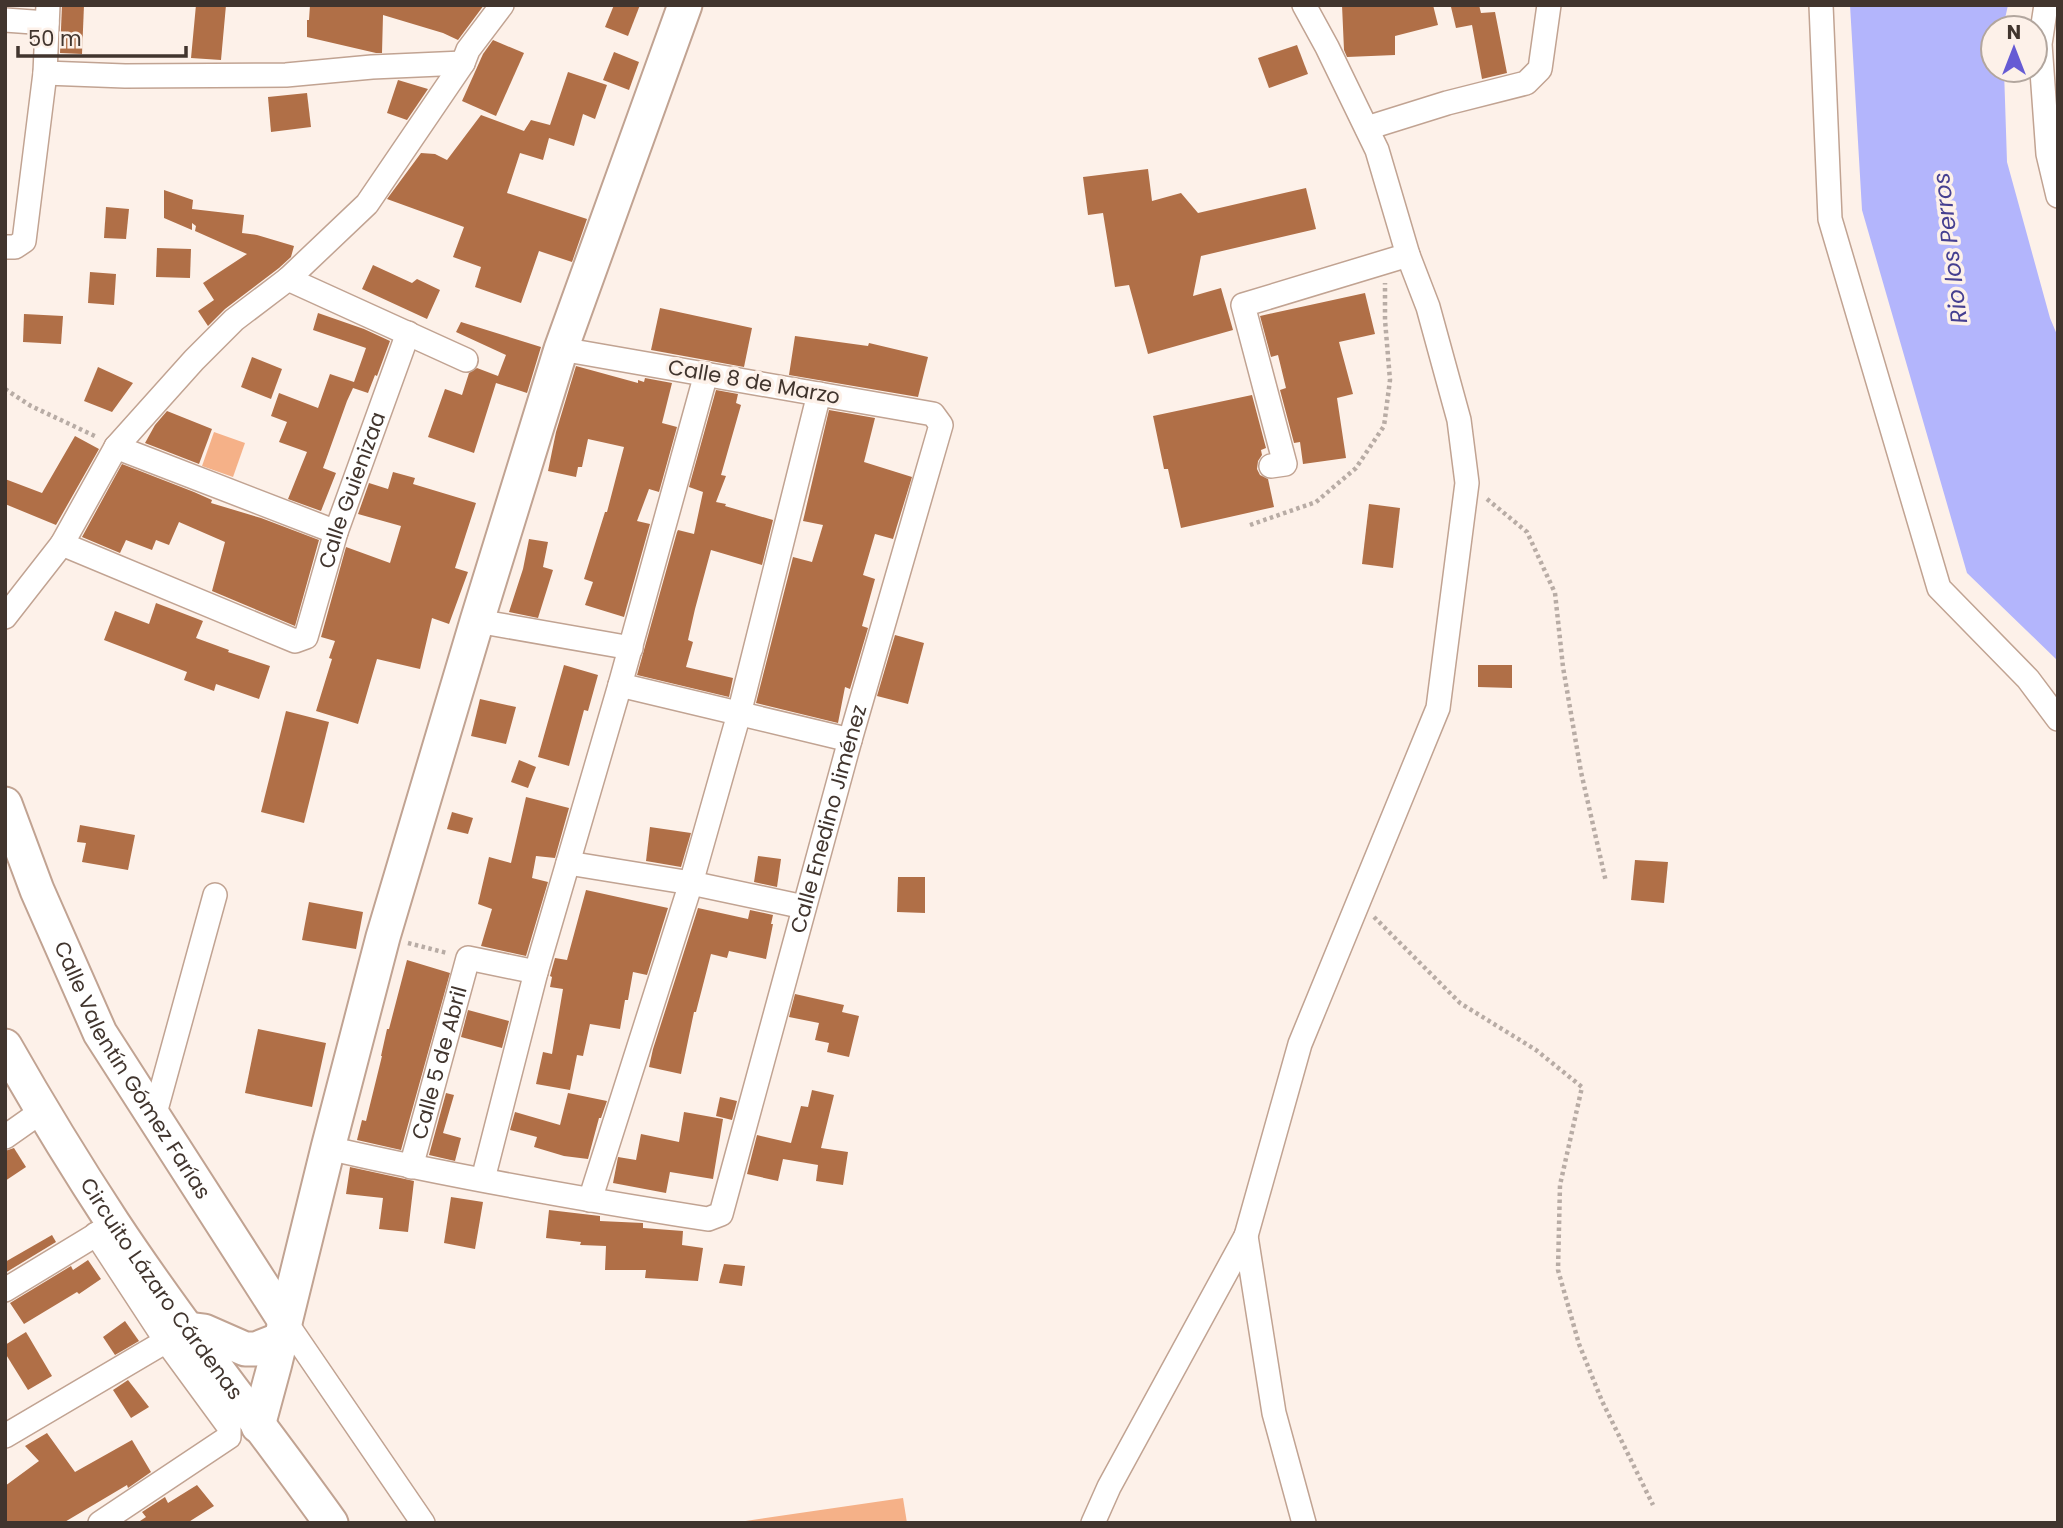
<svg xmlns="http://www.w3.org/2000/svg" width="2063" height="1528" font-family="Poppins,sans-serif">
	<style>
		.green { fill: #f5b188 }
		.water { fill: #b3b5fc }
		.building { fill: #b06f47 }
		.lines { fill: none; stroke-linecap: round; stroke-linejoin: round }
		.street-casing { stroke: #c1a392; stroke-width: 26 }
		.secondary-casing { stroke: #c1a392; stroke-width: 37 }
		.path { stroke: #b8aca5; stroke-width: 4.5; stroke-dasharray: 3.5 3.5; stroke-linecap: butt }
		.street { stroke: #fff; stroke-width: 23 }
		.secondary { stroke: #fff; stroke-width: 33 }
		.labels { text-anchor: middle; stroke-width: 7; stroke-linejoin: round; paint-order: stroke }
		.street-label { font-size: 21px; fill: #41352e; stroke: #fdf1e9 }
		.water-label { font-size: 23px; font-style: italic; fill: #453f90; stroke: #fdf1e9 }
	</style>
	<rect width="100%" height="100%" fill="#fdf1e9"/>
	<g class="green">
		<path d="M214,432l31,11 -12,34 -31,-11z"/>
		<path d="M903,1498l4,25h-175z"/>
	</g>
	<path class="water" d="M1850,5h158l-5,23h-10v42h11l3,92 43,156 8,19v324l-91,-88 -105,-363z"/>
	<g class="building">
		<path d="M62,5h22l-2,49 -22,-1z"/>
		<path d="M196,5h30l-5,55 -30,-2z"/>
		<path d="M310,5h174l-26,35 -15,-7 -60,-18 -1,38h-6l-69,-16v-17h2z"/>
		<path d="M614,5h26l-12,31 -23,-9z"/>
		<path d="M1342,5h91l5,20 -43,11v19l-48,2 -3,-7z"/>
		<path d="M1462,5h17l2,8 14,-1 12,61 -25,6 -10,-54 -16,3 -5,-21z"/>
		<path d="M493,40l31,13 -28,63 -34,-15 21,-47z"/>
		<path d="M1297,45l11,29 -39,14 -11,-30z"/>
		<path d="M614,52l25,10 -10,28 -26,-10z"/>
		<path d="M568,72l39,13 -12,34 -12,-5 -9,32 -25,-8 -6,22 -23,-7 -13,40 80,26 -15,43 -33,-11 -18,52 -46,-16 6,-20 -28,-10 11,-30 -77,-28 34,-46 14,1 12,6 34,-45 43,16 7,-11 19,5z"/>
		<path d="M398,80l30,9 -21,31 -20,-7z"/>
		<path d="M307,93l4,34 -40,5 -3,-35z"/>
		<path d="M1148,169l4,32 29,-8 17,20 108,-25 10,41 -115,27 -8,40 28,-8 12,42 -85,24 -19,-69 -14,2 -12,-74 -15,2 -5,-38z"/>
		<path d="M164,190l29,10 -1,9 52,6 -2,18 15,2 37,11 -3,11 -12,11 -54,41 -17,17 -10,-15 16,-11 -11,-17 44,-29 -52,-23 1,-5 -4,-3v7l-28,-12z"/>
		<path d="M106,207l23,2 -3,30 -22,-1z"/>
		<path d="M157,248l34,1 -1,29 -34,-1z"/>
		<path d="M373,265l39,18 5,-4 23,11 -13,29 -65,-30z"/>
		<path d="M90,272l26,2 -2,31 -26,-2z"/>
		<path d="M1365,293l10,41 -36,8 14,52 -16,4 9,60 -43,6 -3,-22 -6,1 -14,-53 6,-2 -8,-33 -7,2 -11,-41z"/>
		<path d="M660,308l92,20 -8,39 -93,-17z"/>
		<path d="M318,313l46,16 26,12 -13,35 -2,-1 -7,18 -15,-5 -6,13 -24,67 13,5 -15,38 -33,-12 19,-47 -28,-10 8,-20 -16,-6 8,-23 39,15 12,-34 24,8 12,-34 -53,-18z"/>
		<path d="M24,314l39,2 -2,28 -38,-2z"/>
		<path d="M461,322l80,25 -14,46 -31,-10 -22,70 -46,-16 17,-48 17,6 7,-22 8,-5 21,8 8,-21 -50,-23z"/>
		<path d="M795,336l73,10 1,-3 59,14 -10,40 -129,-22z"/>
		<path d="M252,357l30,12 -11,30 -30,-12z"/>
		<path d="M576,366l62,17v-3l6,2 1,-4 27,5 -10,40 15,4 -18,65 -10,-3 -12,32 13,3 -26,93 -39,-12 8,-23 -9,-3 21,-67h2l17,-65 -36,-8 -6,28h-4l-2,10 -28,-6 8,-39z"/>
		<path d="M98,367l35,16 -21,29 -28,-11z"/>
		<path d="M716,390l22,4 -2,9 5,2 -20,70 5,1 -10,26 10,2 -1,2 48,14 -11,45 -51,-15 -16,59 -7,31 5,2 -7,25 47,11 -4,19 -92,-22 40,-143 1,-2 16,4 9,-42 -14,-5z"/>
		<path d="M1252,395l14,53 -5,2 1,5 -4,6 -1,8 3,6 8,4 6,28 -93,21 -13,-59h-4l-11,-53z"/>
		<path d="M829,410l46,8 -11,44 48,15 -19,62 -18,-5 -12,41 12,4 -13,47 6,2 -18,61 -5,-2 -7,36 -82,-20 37,-146 19,5 11,-37 -20,-4z"/>
		<path d="M167,411l45,18 -13,35 -54,-21 10,-18z"/>
		<path d="M75,436l24,13 -43,76 -51,-21v-25l37,14z"/>
		<path d="M122,464l72,28 18,8 -1,3 50,15 58,22 -24,86 -83,-35 13,-49 -46,-20 -10,23 -13,-5 -4,10 -26,-10 -6,13 -38,-16z"/>
		<path d="M393,472l22,6 -2,6 63,19 -21,65 13,4 -19,52 -17,-6 -12,51 -43,-10 -19,65 -42,-13 16,-52 -3,-1 6,-17 -14,-4 25,-90 44,16 11,-37 -43,-12 11,-31 19,6z"/>
		<path d="M1369,504l31,4 -7,60 -31,-4z"/>
		<path d="M529,539l19,3 -5,25 10,3 -15,48 -29,-6 14,-43z"/>
		<path d="M156,603l47,18 -7,17 33,12 -1,2 42,14 -11,33 -43,-15 -2,7 -30,-11 3,-8 -83,-32 11,-29 34,13z"/>
		<path d="M895,635l29,8 -16,61 -31,-8z"/>
		<path d="M564,665l34,10 -10,36 -4,-1 -15,56 -31,-9z"/>
		<path d="M1478,665h34v23l-34,-1z"/>
		<path d="M480,699l36,8 -10,37 -35,-8z"/>
		<path d="M286,711l43,11 -25,101 -43,-11z"/>
		<path d="M519,760l17,7 -8,21 -17,-6z"/>
		<path d="M526,797l43,11 -14,50 -19,-2 -4,22 16,4 -22,74 -45,-10 11,-37 -14,-5 11,-47 22,6z"/>
		<path d="M452,812l21,6 -5,16 -21,-5z"/>
		<path d="M80,825l55,10 -7,35 -46,-8 4,-19 -9,-1z"/>
		<path d="M650,827l41,6 -10,34 -35,-6z"/>
		<path d="M758,856l23,3 -4,28 -23,-5z"/>
		<path d="M1635,860l33,2 -4,41 -33,-3z"/>
		<path d="M898,877h27v36l-28,-1z"/>
		<path d="M586,890l82,18 -21,67 -14,-3 -5,28h-3l-5,29 -30,-5 -7,32 -6,-1 -7,35 -34,-6 7,-32 9,2 11,-65 -13,-2 2,-10 -2,-1 5,-18 12,2z"/>
		<path d="M309,902l54,10 -7,37 -54,-9z"/>
		<path d="M698,908l50,11 2,-9 23,5 -2,9h2l-7,35 -37,-8 -2,7 -16,-4 -15,58h-2l-13,62 -32,-7 4,-18z"/>
		<path d="M407,960l43,13 -49,177 -44,-10 5,-20 4,1 16,-65h-1l6,-27h2z"/>
		<path d="M795,994l49,11 -2,7 17,4 -10,41 -22,-5 2,-9 -14,-3 4,-17 -30,-6z"/>
		<path d="M468,1010l41,11 -7,27 -41,-11z"/>
		<path d="M258,1029l68,14 -14,64 -67,-14z"/>
		<path d="M812,1090l22,5 -13,53 27,4 -5,33 -27,-4 2,-16 -35,-6 -5,22 -31,-7 10,-39 34,8 10,-37 7,1z"/>
		<path d="M446,1093l8,2 -11,38 18,5 -6,23 -26,-6z"/>
		<path d="M568,1093l39,8 -6,17h-2l-11,41 -24,-3 -30,-9 3,-10 -27,-7 5,-18 45,13z"/>
		<path d="M720,1097l17,4 -5,19 -16,-4z"/>
		<path d="M684,1112l39,7 -10,60 -43,-7 -4,21 -53,-10 5,-26 18,3 5,-26 38,8z"/>
		<path d="M14,1148l12,19 -21,14v-30z"/>
		<path d="M350,1167l64,14 -6,51 -29,-3 4,-31 -37,-4z"/>
		<path d="M451,1197l32,5 -8,47 -31,-6z"/>
		<path d="M549,1210l51,6v5l43,2v5l40,3 -1,14 21,3 -5,33 -53,-3 1,-8h-41l1,-24 -26,-1 1,-3 -35,-4z"/>
		<path d="M52,1235l4,7 -51,31v-11z"/>
		<path d="M88,1260l13,19 -22,15 -2,-2 -53,32 -14,-21 61,-37 2,4z"/>
		<path d="M724,1264l21,2 -3,20 -23,-3z"/>
		<path d="M125,1321l14,20 -24,14 -12,-18z"/>
		<path d="M26,1332l26,44 -24,14 -23,-37v-8z"/>
		<path d="M128,1380l21,27 -18,11 -18,-28z"/>
		<path d="M47,1433l28,39 57,-32 19,32 -23,16 -1,-3 -64,38h-58v-37l34,-25 -14,-15z"/>
		<path d="M197,1485l17,21 -27,17h-50l9,-6 -4,-5 23,-15 3,6z"/>
	</g>
	<g class="lines">
		<g class="street-casing">
			<g id="street">
				<path d="M1821,5l9,214 109,369 89,91 30,40"/>
				<path d="M2046,5l-6,39 8,110 10,42"/>
				<path d="M5,20l42,3"/>
				<path d="M45,73l80,3 161,-1 86,-8 91,-4"/>
				<path d="M1367,128l80,-25 79,-20 14,-14 9,-64"/>
				<path d="M5,247h10l9,-6 21,-168 3,-68"/>
				<path d="M288,279l178,81"/>
				<path d="M116,447l220,85"/>
				<path d="M1271,466l14,-2 -42,-159 165,-50"/>
				<path id="s1" d="M62,544l233,97 11,-4 30,-105 72,-199"/>
				<path d="M5,617l57,-73 54,-97 78,-87 40,-40 54,-41 79,-75 96,-141 5,-13 34,-45"/>
				<path d="M477,621l154,27"/>
				<path d="M620,685l230,55"/>
				<path d="M568,863l123,20 113,24"/>
				<path d="M154,1117l61,-222"/>
				<path d="M5,1137l37,-26"/>
				<path id="s2" d="M328,1148c126,29 253,51 380,71l13,-5 129,-474 91,-315 -8,-11 -372,-65"/>
				<path id="s3" d="M411,1167l57,-209 68,14"/>
				<path d="M483,1179l53,-207 84,-287 86,-311"/>
				<path d="M590,1200l101,-317 48,-169 80,-320"/>
				<path d="M96,1234l70,107 63,86v10l-129,86"/>
				<path d="M1246,1236l54,-192 138,-336 29,-225 -8,-63 -31,-113 -20,-52 -31,-105 -50,-103 -23,-42"/>
				<path d="M5,1290l102,-62"/>
				<path d="M285,1321l138,202"/>
				<path d="M5,1436l173,-102"/>
				<path d="M1093,1523l16,-36 137,-251 28,177 30,110"/>
			</g>
		</g>
		<g class="secondary-casing">
			<g id="secondary">
				<path id="s4" d="M5,804l32,86 63,143 185,288"/>
				<path id="s5" d="M5,1046c34,60 70,119 108,177 68,103 146,199 218,300"/>
				<path d="M188,1329l16,2 41,18h11l25,-10"/>
				<path d="M258,1426l16,-59 54,-219 55,-211 94,-316 84,-272 124,-344"/>
			</g>
		</g>
		<g class="path">
			<path d="M5,389l26,17 66,31"/>
			<path d="M1487,499l40,33 28,61 8,74 18,105 25,110"/>
			<path d="M1250,525l66,-23 40,-34 28,-42 6,-46 -5,-60v-37"/>
			<path d="M1374,917l86,86 76,47 46,37 -22,98 -2,85 21,74 23,57 51,104"/>
			<path d="M408,943l39,10"/>
		</g>
		<use href="#street" class="street"/>
		<use href="#secondary" class="secondary"/>
	</g>
	<g class="labels">
		<g class="street-label">
			<text transform="translate(754 382) rotate(10)" y="7">Calle 8 de Marzo</text>
			<text dy="7" stroke="none"><textPath href="#s1" startOffset="418">Calle Guienizaa</textPath></text>
			<text dy="7" stroke="none"><textPath href="#s2" startOffset="810">Calle Enedino Jiménez</textPath></text>
			<text dy="7" stroke="none"><textPath href="#s3" startOffset="108">Calle 5 de Abril</textPath></text>
			<text dy="7" stroke="none"><textPath href="#s4" startOffset="296">Calle Valentín Gómez Farías</textPath></text>
			<text dy="7" stroke="none"><textPath href="#s5" startOffset="289">Circuito Lázaro Cárdenas</textPath></text>
		</g>
		<g class="water-label">
			<text transform="translate(1950 248) rotate(-97)" y="8">Rio los Perros</text>
		</g>
	</g>
	<rect width="2063" height="1528" fill="none" stroke="#41352e" stroke-width="14"/>
	<g transform="translate(2014 49)"><circle r="33" fill="#fdf1e9" stroke="#b2a69e" stroke-width="2"/>
	<path d="M0-5L12 26L0 18L-12 26Z" fill="#665bd4"/>
	<text y="-10" font-size="19" font-weight="bold" text-anchor="middle" fill="#41352e">N</text>
	</g>
	<path d="M18 46v10h168v-10" fill="none" stroke="#41352e" stroke-width="3.5"/>
	<text x="28" y="46" font-size="21" fill="#41352e" stroke="#fdf1e9" stroke-width="5" paint-order="stroke">50 m</text>
</svg>
